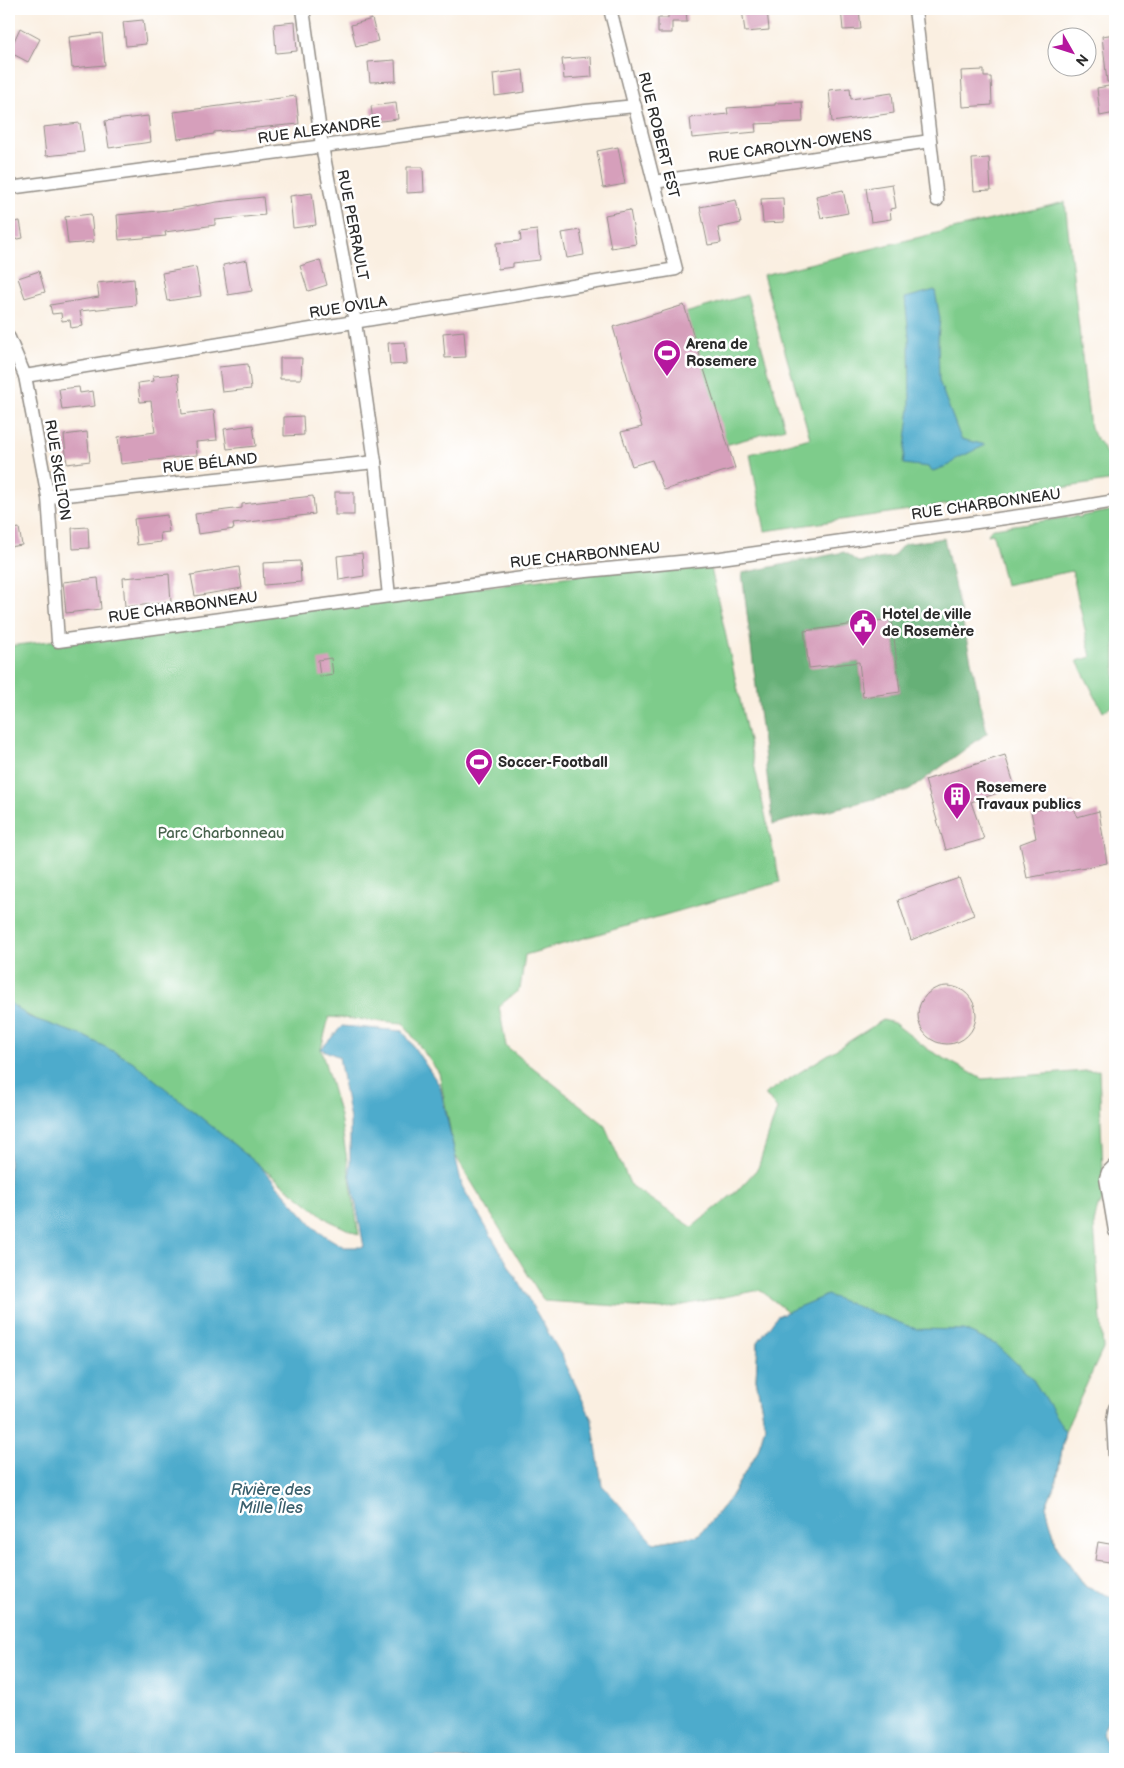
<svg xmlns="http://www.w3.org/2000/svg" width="1124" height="1768" font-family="'Balsamiq Sans',sans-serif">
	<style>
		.green { fill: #7ecc8b; stroke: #547c5b }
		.forest { fill: #66b077; stroke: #486e51; fill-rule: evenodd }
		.water { fill: #4eabcc; stroke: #3c6b7c }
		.building { fill: #d69fbb }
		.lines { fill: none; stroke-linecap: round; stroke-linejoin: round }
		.minor-casing { stroke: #928d86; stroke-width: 15 }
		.minor { stroke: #fff; stroke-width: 12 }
		.labels { text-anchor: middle; stroke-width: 5; stroke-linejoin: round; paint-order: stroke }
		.street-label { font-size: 15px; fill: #2b2b2b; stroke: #fff }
		.poi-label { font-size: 15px; font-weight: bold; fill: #2b2b2b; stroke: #fff; text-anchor: start }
		.park-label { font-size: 15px; fill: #48634d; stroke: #fff }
		.water-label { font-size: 16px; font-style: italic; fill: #395e6b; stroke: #fff }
	</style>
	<rect width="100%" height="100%" fill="#fff"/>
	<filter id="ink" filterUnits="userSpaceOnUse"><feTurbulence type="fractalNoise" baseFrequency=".02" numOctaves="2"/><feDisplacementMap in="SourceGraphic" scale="10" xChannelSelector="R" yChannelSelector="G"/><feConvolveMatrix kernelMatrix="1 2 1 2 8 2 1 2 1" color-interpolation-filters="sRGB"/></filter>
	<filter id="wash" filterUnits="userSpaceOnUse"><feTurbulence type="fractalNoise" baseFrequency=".0096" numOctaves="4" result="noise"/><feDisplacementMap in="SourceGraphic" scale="20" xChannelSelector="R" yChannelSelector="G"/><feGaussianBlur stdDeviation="1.12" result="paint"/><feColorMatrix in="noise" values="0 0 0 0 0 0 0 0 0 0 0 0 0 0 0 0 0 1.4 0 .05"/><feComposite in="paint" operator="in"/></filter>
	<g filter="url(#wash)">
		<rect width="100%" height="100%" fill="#faefe1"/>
		<g class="green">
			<path d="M1065,202l25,226 25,39v13l-350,51 -15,-77 60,-16 -47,-163z"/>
			<path d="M747,295l38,133 -70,20 -37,-133z"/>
			<path d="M1115,510v194l-12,8 -26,-51 14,-4 -19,-86 -67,14 -12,-51 -5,1 3,-6 3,-1 83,-12 3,2 2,-2z"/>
			<path d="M709,559l71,323 -255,73 -5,34 -21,17 7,40 98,78 27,62 61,41 45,-36 21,-23 19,-59 -12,-15 118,-74 11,3 35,27 53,29 117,-9 5,129 -6,7 -4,18 9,125 -38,82 -8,48 -11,27 11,41 29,40 29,11v106l-13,29 13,26 -461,-216 45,-8 30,-36 29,-48 7,-25 -9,-47 2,-37 29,-31 -27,-21 -97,19 -119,-8 -89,-146 -16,-82 -36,-50 -74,-6 -8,32 19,67 19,119 -31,-15 -167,-132 -152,-83v-359z"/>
		</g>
		<path class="forest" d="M944,538l43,195 -77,57 -137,34 -31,-251 102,-21 14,10 34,-5 12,-13zM892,619l8,73 -37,5 -4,-35 -50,5 -5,-36z"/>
		<g class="water">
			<path d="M935,290l5,29 -2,19 1,43 22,58 25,6 -30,14 -6,6 -17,6 -5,-4 -25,-3 7,-57 -1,-71 -4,-38z"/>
			<path d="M9,1002l20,15 55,19 48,25 128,105 59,66 25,15h20l-14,-74v-53l-11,-63 -18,-8 21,-23 61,5 37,55 22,100 100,170 30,64 10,65 52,58 45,-8 30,-36 29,-48 7,-25 -9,-47 2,-37 19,-26 50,-21 89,34 48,1 33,15 35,33 33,53 -8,48 -11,27 11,41 29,40 29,11v106l-13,29 13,26h-1106z"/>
		</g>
		<g id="blocks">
			<g class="building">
				<path d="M668,9h18l1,13h-15v11h-14v-15h10z"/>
				<path d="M742,9h25l2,21 -24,2z"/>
				<path d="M841,9h18l2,20 -18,1z"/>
				<path d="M372,19l6,22 -22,6 -5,-22z"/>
				<path d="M143,20l3,24 -20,2 -3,-24z"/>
				<path d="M295,22l2,29 -21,2 -2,-29z"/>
				<path d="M20,28l20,11 -12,23 -19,-10z"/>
				<path d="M102,33l3,32 -33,3 -3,-31z"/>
				<path d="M1115,34v47l-8,1 -5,-46z"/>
				<path d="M591,57l1,20 -28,2 -2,-20z"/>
				<path d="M395,60l1,21 -26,1 -2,-20z"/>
				<path d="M523,70l2,22 -30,4 -2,-22z"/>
				<path d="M984,70v7h7l1,28 -29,2 -2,-36z"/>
				<path d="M1115,85v28l-15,3 -3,-28z"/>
				<path d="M850,88l1,11 41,-6 2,20 -62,9 -3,-32z"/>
				<path d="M296,96l3,28 -85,8v2l-36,5 -4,-27z"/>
				<path d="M802,102l1,20 -48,2 1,8 -64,6 -2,-20 38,-4 -1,-6 48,-3v-2z"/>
				<path d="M396,103l2,16 -25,3 -2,-16z"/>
				<path d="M148,116l3,26 -42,6 -4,-27z"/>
				<path d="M80,123l4,29 -38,4 -3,-29z"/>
				<path d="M618,147l7,37 -22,4 -6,-37z"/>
				<path d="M989,158l2,32 -17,1 -2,-32z"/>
				<path d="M407,167h16l1,25 -17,1z"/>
				<path d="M892,184l4,24 -6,1 1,10 -20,3 -5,-34z"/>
				<path d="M843,190l5,23 -27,5 -5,-22z"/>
				<path d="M312,193l4,32 -23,3 -3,-32z"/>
				<path d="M263,197l2,18 -50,5v5l-50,7 1,4 -47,4 -2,-25 61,-6 39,-7z"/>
				<path d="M783,198l1,24 -21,1 -2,-24z"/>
				<path d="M736,200l5,23 -23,5 3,15 -13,2 -8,-38z"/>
				<path d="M630,210l6,34 -25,4 -6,-33z"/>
				<path d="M91,214l3,28 -26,2 -3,-27z"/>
				<path d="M20,221l3,17 -14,3v-18z"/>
				<path d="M537,230l3,30 -27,3v4l-15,2 -2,-26 25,-2 -1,-9z"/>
				<path d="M580,230l4,25 -17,3 -5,-25z"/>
				<path d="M247,260l5,31 -24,4 -5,-30z"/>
				<path d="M320,260l7,25 -19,6 -8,-25z"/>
				<path d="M196,267l5,29 -34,5 -5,-28z"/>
				<path d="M39,271l6,21 -20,6 -7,-20z"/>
				<path d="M134,279l2,26 -56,6 3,15 -12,2 -1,-8 -8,1 -1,-8 -9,1 -2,-9 49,-8 -2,-14z"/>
				<path d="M684,305l51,163 -71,22 -12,-30 -20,6 -11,-34 21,-5 -29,-100z"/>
				<path d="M464,331l2,26 -21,1 -2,-25z"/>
				<path d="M405,342l2,22 -17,1 -2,-22z"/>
				<path d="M280,358h22l-1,21h-21z"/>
				<path d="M248,364l3,25 -29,3 -3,-25z"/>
				<path d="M178,374l4,40 32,-4 3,30 -21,2 1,13 -76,9 -3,-27 37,-5 -4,-31 -11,1 -2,-19 16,-2 -1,-5z"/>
				<path d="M79,387l1,6 13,-2 2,15 -33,4 -3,-21z"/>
				<path d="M303,416l1,19 -20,1v-19z"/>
				<path d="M253,425l3,21 -29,3 -3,-20z"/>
				<path d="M87,432l3,29 -23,3 -3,-29z"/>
				<rect x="335" y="492" width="19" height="23"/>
				<path d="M313,496l2,18 -82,10 1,5 -36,5 -3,-20 47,-6v-4z"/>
				<path d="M167,515l2,17 -9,1 1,9 -24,3 -3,-26z"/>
				<path d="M88,527l1,21 -16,1 -1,-21z"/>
				<path d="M19,528l3,17 -13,2v-17z"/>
				<path d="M362,553l2,23 -25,4 -2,-24z"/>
				<path d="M300,561l1,21 -37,3 -1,-22z"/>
				<path d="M239,567l3,21 -47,8 -4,-21z"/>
				<path d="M169,574l2,28 -46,5 -2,-29z"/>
				<path d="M98,578l3,31 -35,4 -3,-31z"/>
				<path d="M892,619l8,73 -37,5 -4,-35 -50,6 -5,-37z"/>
				<path d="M331,658l2,17 -13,2 -2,-17z"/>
				<path d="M1005,755l10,32 -44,15 13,37 -38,11 -21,-70z"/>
				<path d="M1073,803l4,14 22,-6 8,52 -80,15 -7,-34 16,-6 -5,-27z"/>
				<path d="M959,878l15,37 -63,25 -13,-40z"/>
				<circle cx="947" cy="1015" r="29"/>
				<path d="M1098,1542l17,3v18l-20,-3z"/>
			</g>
		</g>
	</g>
	<g filter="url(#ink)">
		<use href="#blocks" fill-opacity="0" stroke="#928d86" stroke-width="1"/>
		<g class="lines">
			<g class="minor-casing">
				<g id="minor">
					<path d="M303,9l19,137 33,176 20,140 14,134"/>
					<path d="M915,9l22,191"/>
					<path d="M654,182l276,-41"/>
					<path d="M9,188l577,-77 49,-5"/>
					<path d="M9,338l16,38 23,121 10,144 487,-66 176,-17 334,-47 60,-10"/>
					<path d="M25,376l651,-107 -66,-260"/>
					<path d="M48,497l327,-35"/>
					<path d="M1115,1165l-7,7 -2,6 9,53"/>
					<path d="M1115,1408l-2,13 2,35"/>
				</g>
			</g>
			<use href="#minor" class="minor"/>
		</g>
	</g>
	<defs>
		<g id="stadium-pin" transform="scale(1.4375)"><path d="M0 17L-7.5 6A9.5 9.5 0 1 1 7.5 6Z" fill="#b5179e" stroke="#fff"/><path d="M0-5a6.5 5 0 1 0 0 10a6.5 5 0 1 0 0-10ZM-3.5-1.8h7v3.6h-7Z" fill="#fff"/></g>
		<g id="civic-pin" transform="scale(1.4375)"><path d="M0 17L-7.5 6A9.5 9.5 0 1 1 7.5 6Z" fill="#b5179e" stroke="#fff"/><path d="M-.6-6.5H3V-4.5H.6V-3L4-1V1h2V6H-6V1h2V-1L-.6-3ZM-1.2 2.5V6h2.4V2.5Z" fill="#fff"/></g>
		<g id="building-pin" transform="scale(1.4375)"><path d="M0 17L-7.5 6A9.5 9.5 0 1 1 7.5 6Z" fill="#b5179e" stroke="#fff"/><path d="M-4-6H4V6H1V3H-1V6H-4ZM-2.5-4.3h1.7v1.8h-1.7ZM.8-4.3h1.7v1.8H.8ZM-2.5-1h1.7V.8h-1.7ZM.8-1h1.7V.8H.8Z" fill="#fff"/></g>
	</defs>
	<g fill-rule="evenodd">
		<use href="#stadium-pin" x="667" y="353"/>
		<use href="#civic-pin" x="863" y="623"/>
		<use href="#stadium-pin" x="479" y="762"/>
		<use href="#building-pin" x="957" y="796"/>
	</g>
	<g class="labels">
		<g class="street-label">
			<text transform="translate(319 130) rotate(-8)" y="5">RUE ALEXANDRE</text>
			<text transform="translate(659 135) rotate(76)" y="5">RUE ROBERT EST</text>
			<text transform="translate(790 146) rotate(-8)" y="5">RUE CAROLYN-OWENS</text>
			<text transform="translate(353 225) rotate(79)" y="5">RUE PERRAULT</text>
			<text transform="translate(348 307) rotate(-9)" y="5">RUE OVILA</text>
			<text transform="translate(210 463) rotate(-6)" y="5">RUE BÉLAND</text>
			<text transform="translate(58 470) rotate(81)" y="5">RUE SKELTON</text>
			<text transform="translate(986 504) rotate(-8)" y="5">RUE CHARBONNEAU</text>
			<text transform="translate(585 555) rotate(-6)" y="5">RUE CHARBONNEAU</text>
			<text transform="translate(183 607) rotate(-8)" y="5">RUE CHARBONNEAU</text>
		</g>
		<g class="poi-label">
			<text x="686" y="349">Arena de<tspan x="686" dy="17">Rosemere</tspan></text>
			<text x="882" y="619">Hotel de ville<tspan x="882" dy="17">de Rosemère</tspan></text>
			<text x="498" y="767">Soccer-Football</text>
			<text x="976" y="792">Rosemere<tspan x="976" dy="17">Travaux publics</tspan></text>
		</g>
		<g class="park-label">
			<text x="221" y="838">Parc Charbonneau</text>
		</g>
		<g class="water-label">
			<text x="271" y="1495">Rivière des<tspan x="271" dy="18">Mille Îles</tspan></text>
		</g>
	</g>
	<rect width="1124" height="1768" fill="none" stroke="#fff" stroke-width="30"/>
	<g transform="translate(1072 52) rotate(129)"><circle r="24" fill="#ffffff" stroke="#aaaaaa"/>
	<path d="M0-4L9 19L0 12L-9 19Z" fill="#b5179e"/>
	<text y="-8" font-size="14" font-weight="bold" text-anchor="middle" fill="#2b2b2b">N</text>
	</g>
</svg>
